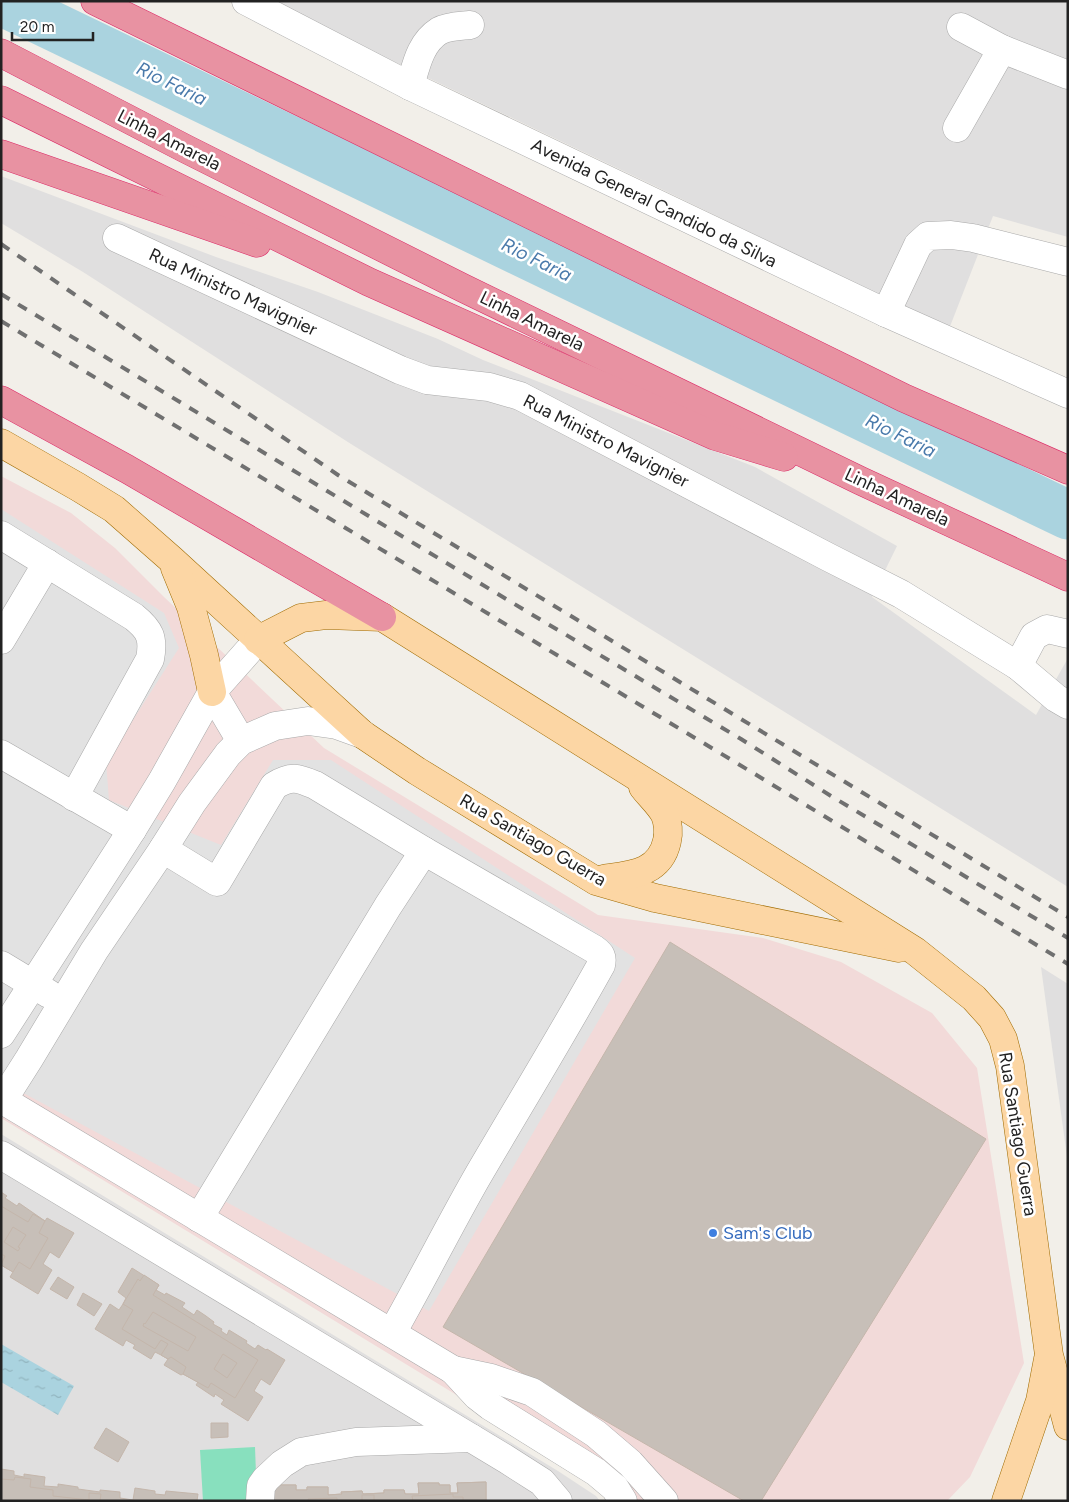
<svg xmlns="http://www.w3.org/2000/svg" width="1069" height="1502" font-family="Figtree,sans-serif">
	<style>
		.residential { fill: #e0dfdf }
		.commercial { fill: #f2dad9 }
		.pitch { fill: #88e0be }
		.parking { fill: #e2e2e2 }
		.water { fill: url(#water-ripples) }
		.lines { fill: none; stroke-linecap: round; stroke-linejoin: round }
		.river { stroke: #aad3df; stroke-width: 49 }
		.building { fill: #c7bfb8; stroke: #c4b6ab }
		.minor-casing { stroke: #a9a9a9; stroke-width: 29 }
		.major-casing { stroke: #a06b00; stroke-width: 29 }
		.highway-casing { stroke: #dc2a67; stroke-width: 29 }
		.minor { stroke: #fff; stroke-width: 28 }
		.major { stroke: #fcd6a4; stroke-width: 28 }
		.highway { stroke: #e892a2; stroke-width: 28 }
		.rail { stroke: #707070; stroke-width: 4; stroke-dasharray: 10 10; stroke-linecap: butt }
		.shop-dot { fill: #3f7fe0; stroke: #fff; stroke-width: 2 }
		.labels { text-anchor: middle; stroke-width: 5; stroke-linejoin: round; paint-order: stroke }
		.street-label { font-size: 18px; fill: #222; stroke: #fff }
		.shop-label { font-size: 18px; fill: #366cbe; stroke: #fff; text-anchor: start }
		.water-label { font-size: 19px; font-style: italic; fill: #4a7aab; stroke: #fff }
	</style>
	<defs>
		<pattern id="water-ripples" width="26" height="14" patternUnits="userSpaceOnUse" patternTransform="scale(1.25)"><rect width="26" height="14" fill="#aad3df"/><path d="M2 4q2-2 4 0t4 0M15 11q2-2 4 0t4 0" fill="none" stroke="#92b5bf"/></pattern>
	</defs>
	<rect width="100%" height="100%" fill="#f2efe9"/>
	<g class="residential">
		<path d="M267,1h801v236l-75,-21 -44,113 -290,-141z"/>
		<path d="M1,176l215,81 102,35 120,47 45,21 272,107 142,79 -25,51 164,118 32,-57v229l-717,-443 -268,-172 -82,-49z"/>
		<path d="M1041,967l27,17v180z"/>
		<path d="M1,1134l557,337 38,25 4,5h-599z"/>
	</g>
	<path class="commercial" d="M1,476l70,37 44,35 49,49 160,151 274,167 165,23 78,24 91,51 45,55 47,295 -54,114 -23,24h-316l-630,-383z"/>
	<path class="pitch" d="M255,1447l2,54h-54l-3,-51z"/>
	<path class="parking" d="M1,509l163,104 15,35 -73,114 3,38 112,45 52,-85h58l304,198 -206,353 -428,-230z"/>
	<path class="water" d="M1,1344l73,42 -16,29 -57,-33z"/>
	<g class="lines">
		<path class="river" d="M5,3l1063,512"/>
	</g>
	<g class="building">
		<path d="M670,942l316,197 -225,362h-17l-301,-174z"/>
		<path d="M1,1192l6,4 -2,2 12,8 2,-3 26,18 2,-3 27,15 -15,25 -9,-6 -7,12 9,6 -14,24 -28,-17 3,-5 -12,-7z"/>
		<path d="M1,1206l27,16 5,-8 12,7 -6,12 9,5 -18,31 -11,-7 -6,10 -12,-7 4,-9 -4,-2z"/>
		<path d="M13,1227l13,8 -8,12 2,1 -2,3 -14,-9z"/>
		<path d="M132,1268l27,17 -3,5 9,5 1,-2 19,10 -3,4 12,8 3,-5 9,6 8,6 -1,2 9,5 -1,2 6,4 2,-5 18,11 -1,2 9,6 3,-4 8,5 1,-1 18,11 -15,25 -9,-6 -7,12 9,6 -15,24 -27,-17 3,-4 -9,-6 -1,3 -18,-12 2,-3 -15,-8 -2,1 -17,-10 4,-6 -7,-4 -6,-3 -4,7 -18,-11 2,-3 -9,-5 -3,6 -28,-17 15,-25 9,6 4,-6 3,-6 -8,-6z"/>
		<path d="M144,1275l15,10 -6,10 105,65 -23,38 -24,-15 -3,5 -25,-14 3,-7 -15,-10 -3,2 -7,-4 7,-11 -7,-4 -6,9 -33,-20 11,-19 -10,-6 15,-25 2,2z"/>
		<path d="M58,1277l16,10 -7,12 -17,-10z"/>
		<path d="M83,1293l19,11 -8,12 -17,-11z"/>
		<path d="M153,1312l43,25 -8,14 -45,-25 1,-3 1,1z"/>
		<path d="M223,1354l14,9 -10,15 -13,-9z"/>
		<path d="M211,1423h17v14l-17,1z"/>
		<path d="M106,1428l23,14 -11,20 -24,-14z"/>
		<path d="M1,1469l13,2v4l10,2v-3l21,3 -1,9 14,1v-3l20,3v2l22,3v-2l20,2v6l13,2 2,-12 20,3v3l10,1 1,-4 32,3 -1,7h-196z"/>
		<path d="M15,1477l16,2 -1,8 23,3v6l36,4v-7l12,1 -1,7h-99v-22l13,1z"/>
		<path d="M486,1482v19h-221l-1,-16h32v5h11v-3h21v8l14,-1 -1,-2 21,-1 1,3 21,-1v-3h20l1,4h14l-1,-11h21v2h11v8h8l-1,-10z"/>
		<path d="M486,1482v19h-221l-1,-16h32v5h11v-3h21v8l14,-1 -1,-2 21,-1 1,3 21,-1v-3h20l1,4h14l-1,-11h21v2h11v8h8l-1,-10z"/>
		<path d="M453,1494v3h10v4h-50l-1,-5z"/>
		<rect x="362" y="1495" width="12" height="6"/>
		<path d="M337,1498v3h-28l-1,-2z"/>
	</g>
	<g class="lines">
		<g class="minor-casing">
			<g id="minor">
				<path d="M246,1l164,85 476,227 182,81"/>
				<path d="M961,27l41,22 66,26"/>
				<path d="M410,86c6,-20 10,-43 29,-55 9,-5 22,-5 31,-6"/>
				<path d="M957,128l45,-79"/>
				<path d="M117,238l283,132 27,10 62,7 31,9 308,161 73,37 117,72 38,32 12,7"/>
				<path d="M886,313l32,-68 10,-9 23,-1 22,3 95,24"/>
				<path d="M1,535l133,82c16,13 20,21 16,42l-76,138"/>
				<path d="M1,640l46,-77"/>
				<path d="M1018,666l16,-30 13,-7 21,5"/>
				<path d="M212,692l29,49"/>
				<path d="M1,754l131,76"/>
				<path d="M163,849l54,33 57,-96c17,-11 24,-8 41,-1l109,66 170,98c7,5 9,8 7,16 -40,72 -83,142 -125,214 -29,51 -55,103 -84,154"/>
				<path d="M1,965l48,29"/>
				<path d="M1,1034l131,-204 30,-49 50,-89 46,-52"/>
				<path d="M1,1099l452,271 24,26 13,10 106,66 19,16 8,13"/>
				<path d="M3,1100l26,-41 65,-108 69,-102 29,-46 36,-49 13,-13 34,-15 33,-5 29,4 25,9"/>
				<path d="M1,1155l505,304 36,23 16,19"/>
				<path d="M199,1218l189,-312 36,-55"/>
				<path d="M453,1370l38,8 41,14 64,42 34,29 34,38"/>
				<path d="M260,1501l1,-15 5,-7 16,-15 19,-12 55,-10 115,-4"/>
			</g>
		</g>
		<g class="major-casing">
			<g id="major">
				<path d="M1,443l77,44 36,22 58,51 190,174 55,37 179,110 59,17 244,50"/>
				<path d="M175,568l16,39 13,48 8,37"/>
				<path d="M258,640l43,-22 25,-3 56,2 533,334 59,47 18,20 11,21 7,27 39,289 19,71"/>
				<path d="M603,879c27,-4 57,-5 64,-38 2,-8 1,-19 -2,-26 -4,-9 -16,-20 -22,-28"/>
				<path d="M1006,1501l34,-100 8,-42"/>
			</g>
		</g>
		<g class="highway-casing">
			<g id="highway">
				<path d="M95,1l809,397 164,72"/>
				<path d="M1,53l185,96 277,139 398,193 207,96"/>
				<path d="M1,100l368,182 346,154 69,21"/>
				<path d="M1,154l256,89"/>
				<path d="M1,400l126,69 255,148"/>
			</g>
		</g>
		<use href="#minor" class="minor"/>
		<use href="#major" class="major"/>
		<use href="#highway" class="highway"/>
		<g class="rail">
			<path d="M1,244l337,231 730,442"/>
			<path d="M1,294l525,317 215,128 90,57 237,142"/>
			<path d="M1,321l729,438 338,205"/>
		</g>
	</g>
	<circle class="shop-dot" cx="713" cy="1233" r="5"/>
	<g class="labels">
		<g class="street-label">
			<text transform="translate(169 140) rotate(27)" y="6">Linha Amarela</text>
			<text transform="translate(654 203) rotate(26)" y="6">Avenida General Candido da Silva</text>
			<text transform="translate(233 292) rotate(25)" y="6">Rua Ministro Mavignier</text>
			<text transform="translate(532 321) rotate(26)" y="6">Linha Amarela</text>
			<text transform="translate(606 441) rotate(27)" y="6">Rua Ministro Mavignier</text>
			<text transform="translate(897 497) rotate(25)" y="6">Linha Amarela</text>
			<text transform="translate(533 840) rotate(30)" y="6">Rua Santiago Guerra</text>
			<text transform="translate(1018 1134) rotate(81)" y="6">Rua Santiago Guerra</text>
		</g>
		<g class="shop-label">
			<text x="723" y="1239">Sam's Club</text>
		</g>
		<g class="water-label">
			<text transform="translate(172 83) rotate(26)" y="7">Rio Faria</text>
			<text transform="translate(537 259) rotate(26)" y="7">Rio Faria</text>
			<text transform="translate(901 435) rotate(26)" y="7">Rio Faria</text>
		</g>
	</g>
	<rect width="1069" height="1502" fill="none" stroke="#222222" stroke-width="5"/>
	<path d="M12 32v8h81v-8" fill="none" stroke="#222222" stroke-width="2.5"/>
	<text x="20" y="32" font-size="15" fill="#222222" stroke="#ffffff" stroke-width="4" paint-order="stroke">20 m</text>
</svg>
